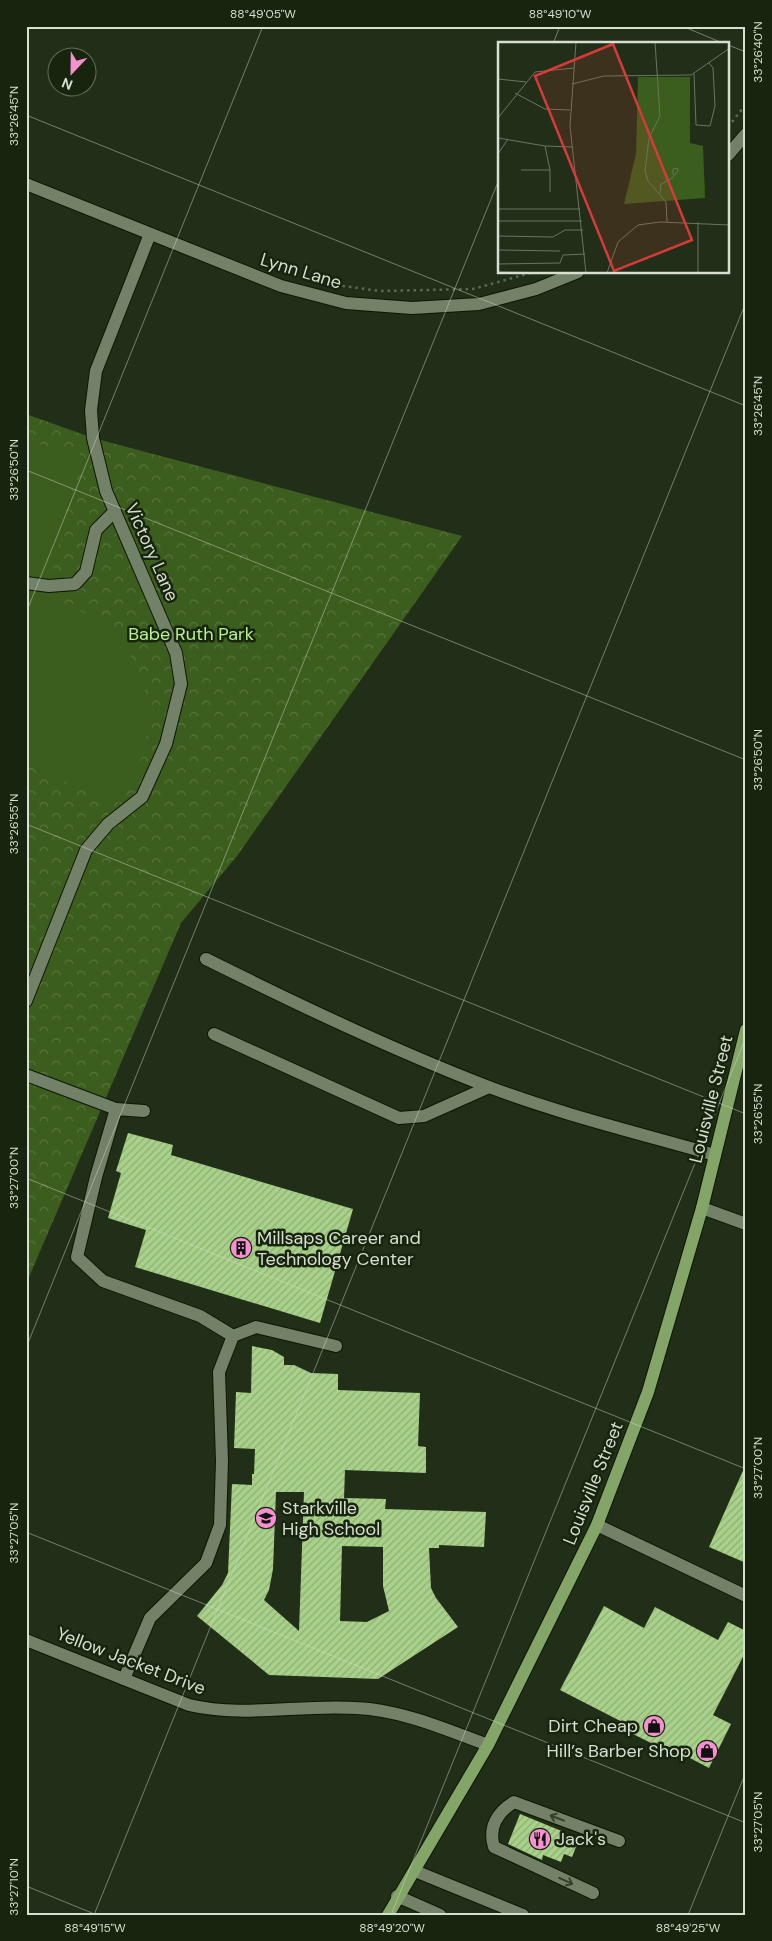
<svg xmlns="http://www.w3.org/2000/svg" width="772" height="1941" font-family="'DM Sans',sans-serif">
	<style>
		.park { fill: url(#park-crowns) }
		.pitch { fill: #3b5d1d }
		.building { fill: url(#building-hatch); fill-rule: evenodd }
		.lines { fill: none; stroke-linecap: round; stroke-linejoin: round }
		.minor-casing { stroke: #0b1703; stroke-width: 14 }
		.major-casing { stroke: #0b1703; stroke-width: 14 }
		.path { stroke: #5e6955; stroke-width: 2.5; stroke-dasharray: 2.5 4; stroke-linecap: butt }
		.minor { stroke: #728167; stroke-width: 12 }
		.major { stroke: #83a668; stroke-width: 12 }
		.oneway { stroke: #334129 }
		.ticks { fill: none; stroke: #d7dfd1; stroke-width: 1; stroke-opacity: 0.45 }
		.labels { text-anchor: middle; stroke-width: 5; stroke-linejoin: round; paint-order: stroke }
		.street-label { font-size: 18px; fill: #d7dfd1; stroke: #18250e }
		.park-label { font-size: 18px; fill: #baf091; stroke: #18250e }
		.poi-label { font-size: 18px; fill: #d7dfd1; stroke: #18250e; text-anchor: start }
		.inset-road { fill: none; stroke: #6a7562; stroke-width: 1 }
		.view { fill: #d63a39; fill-opacity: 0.15; stroke: #d63a39; stroke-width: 2.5 }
		.inset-edge { fill: none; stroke: #d7dfd1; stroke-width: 2.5 }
		.neatline { fill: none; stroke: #d7dfd1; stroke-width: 2 }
		.ticks-label { font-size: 12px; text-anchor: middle; fill: #d7dfd1 }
	</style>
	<defs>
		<pattern id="park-crowns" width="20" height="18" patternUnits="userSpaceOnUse" patternTransform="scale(1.25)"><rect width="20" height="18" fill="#3b5d1d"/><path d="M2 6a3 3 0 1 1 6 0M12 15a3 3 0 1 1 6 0" fill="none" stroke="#57743d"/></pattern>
		<pattern id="building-hatch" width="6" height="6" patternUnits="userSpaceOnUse" patternTransform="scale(1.25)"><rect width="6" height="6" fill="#a8d189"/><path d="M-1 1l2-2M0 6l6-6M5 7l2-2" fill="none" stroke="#8eae76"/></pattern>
	</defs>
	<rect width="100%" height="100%" fill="#222f18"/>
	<path class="park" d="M26,414l67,24 369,98 -225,320 -56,67 -155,361z"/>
	<g class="pitch">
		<path d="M26,441l54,13 -30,127 -24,-5z"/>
		<path d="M27,592c28,8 56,18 81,35 6,4 11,14 16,20 37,49 27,108 -5,156l-93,-38z"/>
	</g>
	<g class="building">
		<path d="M128,1133l45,12 -2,10 182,54 -33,114 -185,-56 11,-37 -38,-12 13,-45 -5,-2z"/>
		<path d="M252,1346l20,4 12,7v8h10l17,8 27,1v16l82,3 -2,53 8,1v26l-81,-3 -1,28 42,1 -1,10 101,3 -2,35 -45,-2v3h-10l2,40 5,10 22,29 -80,52 -109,-4 -72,-59 25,-31 6,-12 4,-89 20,1v-11h2l1,-25 -21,-1 2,-56 15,1zM276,1492h28l-5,139 -35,-31 5,-10 4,-21zM342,1546l41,1v39l6,25 -22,11 -27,-1z"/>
		<path d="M746,1464v99l-37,-16z"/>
		<path d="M604,1606l40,22 11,-21 63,33 10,-18 18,9v20l-33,64 18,9 -22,44 -42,-22 -2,4 -38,-19 3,-5 -70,-36z"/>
		<path d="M520,1814l44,18 -1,4 15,6 -6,15 -8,-3 -3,8 -18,-7 -1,5 -34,-16z"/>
	</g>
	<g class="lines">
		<g class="minor-casing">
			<g id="minor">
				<path d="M728,155l18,-21"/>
				<path d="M26,184l255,102 65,17 66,5 67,-4 57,-15 42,-17"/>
				<path d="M26,583l23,3 26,-2 11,-12 10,-42 19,-19"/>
				<path d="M206,959c93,46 187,91 283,128 74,28 150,46 226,68"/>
				<path d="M26,1001l60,-151 22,-26 34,-27 24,-53 15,-60 -5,-31 -70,-162 -13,-53 -2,-28 5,-39 54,-137"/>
				<path d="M214,1034l185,84 25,-2 65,-29"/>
				<path d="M26,1075l90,34"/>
				<path d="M144,1111l-28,-2 -20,68 -19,80 26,24 97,35 33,20"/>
				<path d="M702,1208l44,16"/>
				<path d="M597,1525l149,71"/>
				<path d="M26,1640l163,65c55,13 111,-1 167,3 46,2 89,21 132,37"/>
				<path d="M124,1679l26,-61 56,-55 14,-38 2,-64 -3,-89 14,-36 23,-9 80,19"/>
				<path d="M415,1871l108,44"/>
				<path d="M593,1893l-99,-46c-6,-19 3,-35 20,-45l105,39"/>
				<path d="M397,1896l43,19"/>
			</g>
		</g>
		<g class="major-casing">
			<path id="major" d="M388,1915l100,-170 109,-220 51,-133 54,-184 44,-178"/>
		</g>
		<g class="path">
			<path d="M728,127l18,-23"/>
			<path d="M336,285l44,6 93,-2 61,-17"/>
		</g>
		<use href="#minor" class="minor"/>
		<use href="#major" class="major"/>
	</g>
	<defs><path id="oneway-shaft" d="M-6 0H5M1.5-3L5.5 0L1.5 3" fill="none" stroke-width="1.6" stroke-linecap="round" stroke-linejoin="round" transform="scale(1.25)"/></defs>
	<g class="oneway">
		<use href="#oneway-shaft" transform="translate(557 1818) rotate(-159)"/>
		<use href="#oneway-shaft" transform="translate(566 1881) rotate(25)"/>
	</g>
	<path class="ticks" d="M682,26l43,18M553,44l7,-18M728,45l18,7M26,115l720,291M26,470l720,290M26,613l237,-587M26,824l720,290M26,1178l720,291M26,1348l474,-1171M26,1532l720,291M26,1886l71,29M94,1915l652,-1613M391,1915l355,-878M688,1915l58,-143"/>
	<defs>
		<g id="building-disc" transform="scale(1.125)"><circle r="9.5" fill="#f690d0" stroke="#18250e"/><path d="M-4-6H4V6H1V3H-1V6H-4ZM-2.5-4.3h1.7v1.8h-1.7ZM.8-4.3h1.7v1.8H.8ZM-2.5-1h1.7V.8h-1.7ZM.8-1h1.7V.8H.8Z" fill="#111"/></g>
		<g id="school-disc" transform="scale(1.125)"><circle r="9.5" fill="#f690d0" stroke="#18250e"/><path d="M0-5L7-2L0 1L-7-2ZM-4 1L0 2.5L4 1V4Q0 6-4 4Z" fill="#111"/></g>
		<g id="shop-disc" transform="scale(1.125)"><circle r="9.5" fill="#f690d0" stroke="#18250e"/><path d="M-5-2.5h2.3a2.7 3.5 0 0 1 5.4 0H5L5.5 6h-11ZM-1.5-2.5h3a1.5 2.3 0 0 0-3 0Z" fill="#111"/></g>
		<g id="restaurant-disc" transform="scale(1.125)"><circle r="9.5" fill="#f690d0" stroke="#18250e"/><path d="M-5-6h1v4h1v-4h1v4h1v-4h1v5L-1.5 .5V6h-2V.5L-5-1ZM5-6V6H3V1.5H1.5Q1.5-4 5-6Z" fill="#111"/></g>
	</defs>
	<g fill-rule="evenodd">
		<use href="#building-disc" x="241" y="1248"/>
		<use href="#school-disc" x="266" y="1518"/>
		<use href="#shop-disc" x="654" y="1726"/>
		<use href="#shop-disc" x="707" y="1751"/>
		<use href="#restaurant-disc" x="540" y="1839"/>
	</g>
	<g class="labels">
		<g class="street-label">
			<text transform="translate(301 271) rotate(17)" y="6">Lynn Lane</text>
			<text transform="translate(152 552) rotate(66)" y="6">Victory Lane</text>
			<text transform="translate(711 1099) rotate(-76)" y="6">Louisville Street</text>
			<text transform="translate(593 1483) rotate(-68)" y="6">Louisville Street</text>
			<text transform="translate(131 1661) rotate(21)" y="6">Yellow Jacket Drive</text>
		</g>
		<g class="park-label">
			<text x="191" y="640">Babe Ruth Park</text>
		</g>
		<g class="poi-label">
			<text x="257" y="1244">Millsaps Career and<tspan x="257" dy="21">Technology Center</tspan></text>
			<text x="282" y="1514">Starkville<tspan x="282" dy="21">High School</tspan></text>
			<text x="638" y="1732" text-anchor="end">Dirt Cheap</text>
			<text x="691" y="1757" text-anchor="end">Hill’s Barber Shop</text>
			<text x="556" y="1845">Jack's</text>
		</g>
	</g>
	<g transform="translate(498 42)">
		<rect width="231" height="231" fill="#222f18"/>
		<path d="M140,35h52v66l13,3 2,52 -81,6 12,-50z" fill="#3b5d1d"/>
		<path d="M170,42l20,2 1,14 -4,7 -20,2 -2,-23zM144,56h11v26h-11zM178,73l7,8 1,31 -11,3 -8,-9v-24l2,-7zM193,104h11l1,25h-11zM149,122h18v17l-14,-3zM205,131l2,17 -11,1 -2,-17zM192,136l3,15 -28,4 -2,-14z" fill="#3b5d1d"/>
		<path class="inset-road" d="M78,0l-6,84 16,147M157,0l5,74 -11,22 -4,33 3,10 18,21 1,20M196,32l2,51 14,1 5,-20 -2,-38 -4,-5M0,37l28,3M74,42l32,-8 87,-1 39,-27M17,51l30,16 25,1M0,76l37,-46 39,-4M0,96l47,8 27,1M47,104l5,24v22M0,112l10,-15M23,128h29M162,151l1,-9 10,-5 7,-8 -1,-3 -4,1v6M0,167h82M0,179h84M0,194l55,1 12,-7h18M0,208l62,1M0,222l62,-1 3,-8 22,-1M0,230l57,1M109,231l11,-31 20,-17 22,-3 70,3M200,231v-51"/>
		<path class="view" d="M115,2l79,196 -78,31 -79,-195z"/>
		<rect width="231" height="231" class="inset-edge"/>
	</g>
	<rect width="772" height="1941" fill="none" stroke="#18250e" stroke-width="55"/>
	<g transform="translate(72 72) rotate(202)"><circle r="24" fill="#18250e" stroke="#646f5c"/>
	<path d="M0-4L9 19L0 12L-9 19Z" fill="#f690d0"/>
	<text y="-8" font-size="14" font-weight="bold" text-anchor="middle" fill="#d7dfd1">N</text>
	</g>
	<rect x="28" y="28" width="716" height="1886" class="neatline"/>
	<g class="ticks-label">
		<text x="263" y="18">88°49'05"W</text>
		<text x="560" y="18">88°49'10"W</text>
		<text transform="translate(758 52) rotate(-90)" y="4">33°26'40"N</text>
		<text transform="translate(14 116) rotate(-90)" y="4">33°26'45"N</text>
		<text transform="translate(758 406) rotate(-90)" y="4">33°26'45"N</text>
		<text transform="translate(14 470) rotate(-90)" y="4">33°26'50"N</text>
		<text transform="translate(758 760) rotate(-90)" y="4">33°26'50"N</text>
		<text transform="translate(14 824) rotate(-90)" y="4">33°26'55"N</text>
		<text transform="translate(758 1114) rotate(-90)" y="4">33°26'55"N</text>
		<text transform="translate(14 1178) rotate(-90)" y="4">33°27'00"N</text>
		<text transform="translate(758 1468) rotate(-90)" y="4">33°27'00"N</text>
		<text transform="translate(14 1533) rotate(-90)" y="4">33°27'05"N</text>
		<text transform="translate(758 1822) rotate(-90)" y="4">33°27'05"N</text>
		<text transform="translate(14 1887) rotate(-90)" y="4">33°27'10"N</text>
		<text x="95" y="1932">88°49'15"W</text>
		<text x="392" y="1932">88°49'20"W</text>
		<text x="688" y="1932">88°49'25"W</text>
	</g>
</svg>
